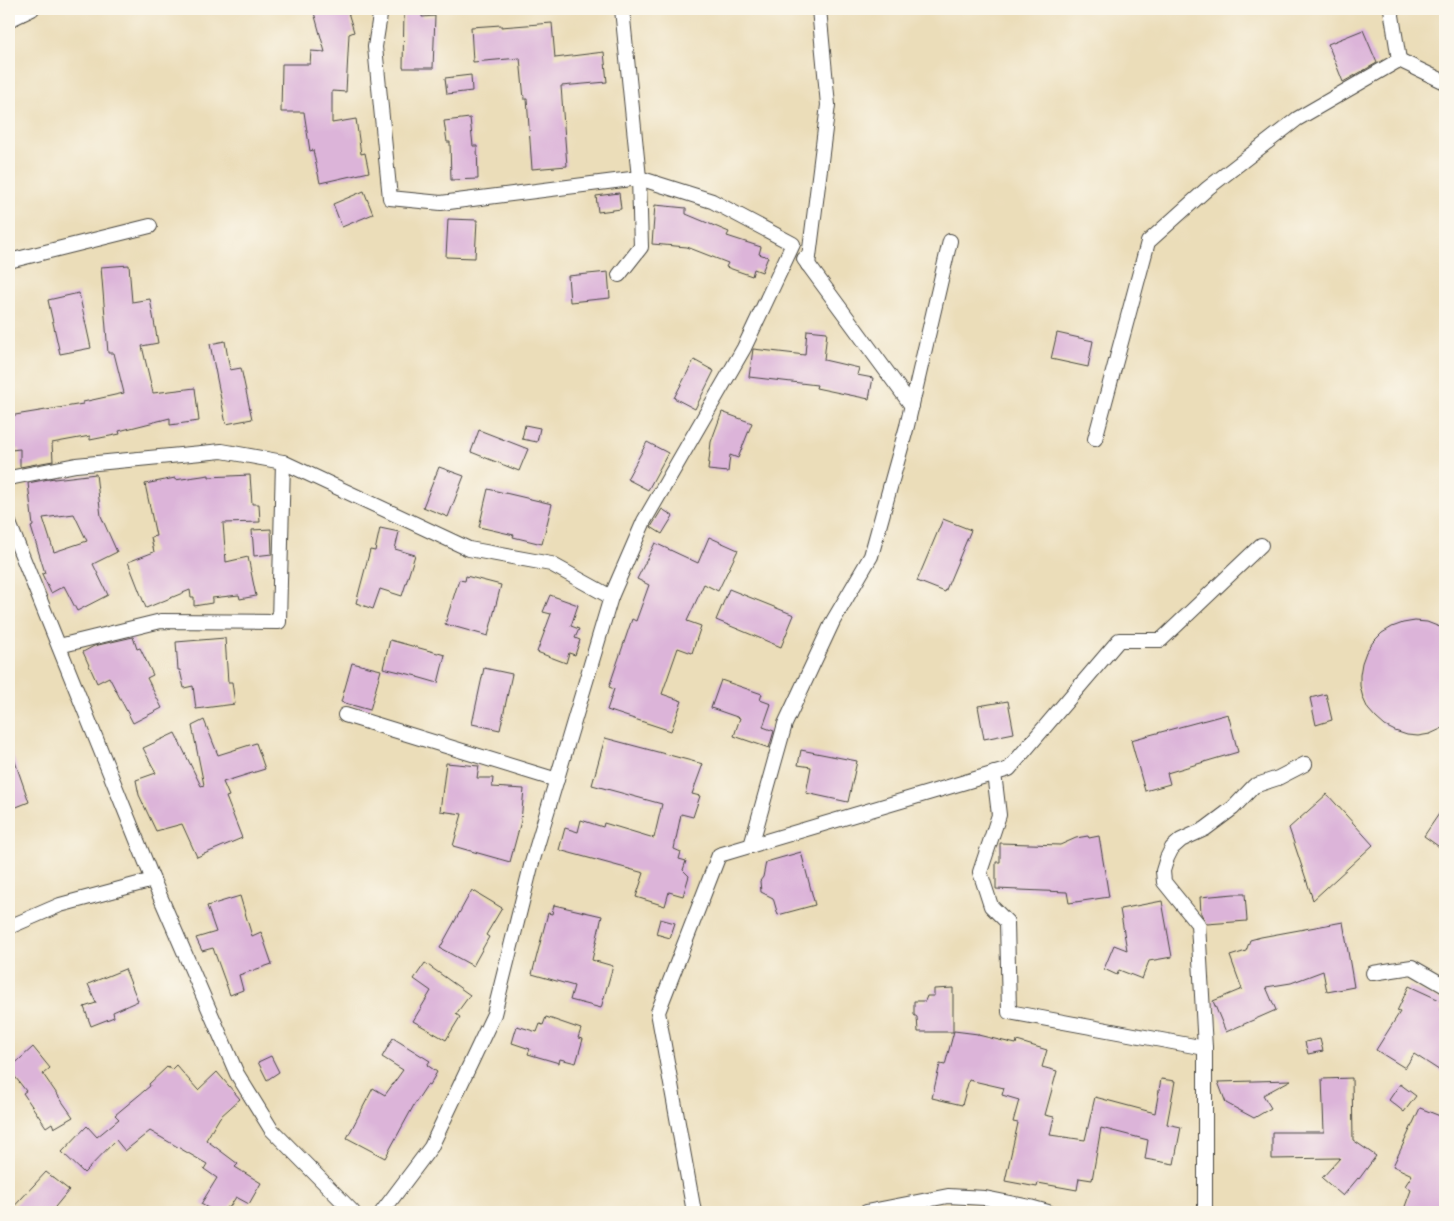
<svg xmlns="http://www.w3.org/2000/svg" width="1454" height="1221" font-family="'Gochi Hand',sans-serif">
	<style>
		.building { fill: #dcb4d9; fill-rule: evenodd }
		.lines { fill: none; stroke-linecap: round; stroke-linejoin: round }
		.minor-casing { stroke: #484640; stroke-width: 16 }
		.minor { stroke: #fff; stroke-width: 14 }
	</style>
	<rect width="100%" height="100%" fill="#fbf7ec"/>
	<filter id="ink" filterUnits="userSpaceOnUse"><feTurbulence type="fractalNoise" baseFrequency=".02" numOctaves="2"/><feDisplacementMap in="SourceGraphic" scale="10" xChannelSelector="R" yChannelSelector="G"/><feConvolveMatrix kernelMatrix="1 2 1 2 8 2 1 2 1" color-interpolation-filters="sRGB"/></filter>
	<filter id="wash" filterUnits="userSpaceOnUse"><feTurbulence type="fractalNoise" baseFrequency=".0096" numOctaves="4" result="noise"/><feDisplacementMap in="SourceGraphic" scale="20" xChannelSelector="R" yChannelSelector="G"/><feGaussianBlur stdDeviation="1.12" result="paint"/><feColorMatrix in="noise" values="0 0 0 0 0 0 0 0 0 0 0 0 0 0 0 0 0 1.4 0 .05"/><feComposite in="paint" operator="in"/></filter>
	<g filter="url(#wash)">
		<rect width="100%" height="100%" fill="#ebddb9"/>
		<g id="blocks">
			<g class="building">
				<path d="M313,9h34l7,23 -5,2 -3,58 -14,-1v32l24,-4 5,35 4,-1 4,19 -49,11 -7,-33 -3,1 -6,-39h-23l1,-48h28l1,-13 14,1z"/>
				<path d="M404,9h18v8l13,-1 -2,52h-30z"/>
				<path d="M552,23l3,35 49,-6 3,30 -46,4 6,80 -35,3 -5,-70h-3l-4,-41 -47,4 -2,-35 30,-2v2z"/>
				<path d="M1363,30l14,33 -34,19 -15,-38z"/>
				<path d="M471,75l1,16 -25,3 -2,-16z"/>
				<path d="M470,118l3,28h4l1,33 -27,1 -1,-38h-3l-3,-21z"/>
				<path d="M364,191l9,23 -31,13 -9,-23z"/>
				<path d="M619,193l2,16 -23,3 -2,-16z"/>
				<path d="M655,205l31,3v6l43,18 -2,4 34,11 -2,7 9,3 -6,15 -8,-3 -2,7 -26,-9 2,-4 -41,-16 -35,-3z"/>
				<path d="M448,219l29,1 -2,38 -29,-1z"/>
				<path d="M129,265l3,37 18,-3 8,44 -16,3 11,47 42,-5 4,33 -29,4v-7l-51,13 1,3 -30,6v-4l-38,7 1,18 -33,6v-18l-9,1 -2,-15v-19l74,-12v-2l41,-9 -10,-40h-6l-7,-86z"/>
				<path d="M608,272l2,26 -40,4 -2,-26z"/>
				<path d="M79,293l12,55 -31,6 -12,-54z"/>
				<path d="M807,330l20,2 -3,28 35,8 -2,7 16,3 -4,21 -53,-11 1,-3 -68,-8 4,-28 52,6z"/>
				<path d="M1057,333l36,8 -5,26 -37,-8z"/>
				<path d="M225,341l5,29 11,-2 11,51 -26,5 -16,-80z"/>
				<path d="M694,360l20,11 -19,38 -21,-11z"/>
				<path d="M722,412l30,11 -14,35 -8,-3 -2,17 -20,-2 3,-28z"/>
				<path d="M525,425l15,3 -3,14 -15,-3z"/>
				<path d="M479,430l49,19 -9,22 -48,-19z"/>
				<path d="M647,442l21,11 -20,37 -21,-11z"/>
				<path d="M439,467l25,9 -16,41 -25,-10z"/>
				<path d="M96,474l5,42 16,36 -24,12 15,31 -31,16 -13,-25 -13,7 -9,-19 3,-1 -14,-46 2,-1 -5,-43 26,-5v1zM74,514l13,27 -33,11 -11,-34z"/>
				<path d="M209,475v2l41,-2 2,29h7l1,18 -37,1 3,39 22,-5 8,39 -16,3 -1,-4 -27,3v5l-18,3v-9h-3l-1,-7 -44,18 -18,-46 26,-10 -3,-15 5,-1 -11,-52 30,-6v2z"/>
				<path d="M488,489l64,15 -10,40 -29,-7 1,-2 -35,-8z"/>
				<path d="M662,509l11,7 -11,18 -11,-7z"/>
				<path d="M943,519l28,11 -26,62 -28,-11z"/>
				<path d="M380,528l19,4 -4,17 20,6 -13,41 -22,-7 -7,20 -17,-6 14,-53 5,1z"/>
				<path d="M271,529l1,25 -18,2 -2,-26z"/>
				<path d="M709,537l29,13 -20,41 -14,-7 -17,37 14,5 -9,27 -14,-5 -16,46 20,7 -11,30 -64,-21 7,-21 -5,-2 23,-68 4,2 13,-36 -12,-6 18,-36 43,20z"/>
				<path d="M466,576l35,9 -13,51 -43,-12 14,-44 6,1z"/>
				<path d="M729,589l65,26 -13,32 -65,-27z"/>
				<path d="M550,595l28,10 -7,21 8,3 -4,9 5,2 -5,15 -6,-2 -3,10 -29,-11 14,-38 -8,-2z"/>
				<path d="M1415,621l12,1 18,7v98l-15,7 -12,2 -11,-1 -12,-4 -10,-5 -9,-8 -8,-9 -5,-11 -3,-12v-11l2,-12 4,-11 7,-10 9,-9 10,-6 11,-4z"/>
				<path d="M133,637l4,12 3,-1 13,27 -6,3 15,30 -29,15 -24,-46 -12,6 -14,-31 11,-6z"/>
				<path d="M225,638l3,44h4l3,22 -39,5 -3,-23 -9,2 -4,-18h-2l-2,-28z"/>
				<path d="M390,640l55,15 -7,28 -21,-6v-1l-34,-8z"/>
				<path d="M352,663l29,7 -11,40 -29,-8z"/>
				<path d="M484,668l28,6 -12,56 -28,-6z"/>
				<path d="M721,680l41,14 -2,6 11,4 -8,23 11,4 -5,17 -35,-12 6,-18 -29,-10z"/>
				<path d="M1326,694l6,26 -16,5 -6,-27z"/>
				<path d="M1008,701l6,32 -30,6 -6,-33z"/>
				<path d="M1228,714l10,38 -71,21 3,11 -25,7 -14,-51z"/>
				<path d="M204,720l14,35 38,-12 9,26 -42,13 6,14 -3,1 16,41 -45,19 -15,-33 -26,7 -17,-36 -3,-15 20,-7 -13,-25 32,-15 26,53 3,-1 -12,-59z"/>
				<path d="M605,738l98,26 -11,30 8,2 -7,21 -12,-3 -7,35 7,3 -2,7 7,2 -3,9 6,6 -6,20 -14,-4 -4,14 -29,-9 8,-24 -85,-23 6,-22 13,4 3,-12 22,7 1,-4 50,15 8,-34 -70,-19z"/>
				<path d="M9,750h2l18,52 -20,8z"/>
				<path d="M801,750l56,11 -9,41 -42,-9 5,-26 -13,-2z"/>
				<path d="M446,763l33,3 -2,12h16l-1,9 32,2 -3,32 -11,41 -57,-16 9,-32 -22,-3z"/>
				<path d="M1327,794l46,51 -60,55 -24,-72z"/>
				<path d="M1445,805v46l-21,-15z"/>
				<path d="M1088,836l1,2 10,-2 10,61 -40,6 -2,-11 -71,-3v-27h4v-19l60,2 16,-7z"/>
				<path d="M801,852l14,53 -37,10 -5,-17 -12,-6 -1,-11 3,-4 3,-15z"/>
				<path d="M472,890l30,18 -16,27 3,2 -16,29 -33,-18z"/>
				<path d="M1234,894h11l2,27 -40,3 -6,-10 -1,-17z"/>
				<path d="M240,896l12,40 9,-4 11,32 -33,11 4,15 -13,5 -17,-47 -11,3 -6,-13 20,-6 -9,-26z"/>
				<path d="M1162,901l10,56 -23,4 -7,18 -23,-9 -2,5 -13,-6 10,-24 13,5 -7,-41z"/>
				<path d="M554,905l48,11 -10,44 21,6 -12,42 -31,-8 4,-14 -42,-12 16,-61 4,1z"/>
				<path d="M660,919l15,4 -5,15 -14,-4z"/>
				<path d="M1343,922l11,65 -27,5 -4,-21 -32,12 -25,4 10,23 -50,22 -13,-31 29,-12 -12,-33 16,-5 4,-11 11,-3z"/>
				<path d="M425,963l45,32 -14,19 4,3 -14,23 -33,-19 18,-30 -17,-12z"/>
				<path d="M125,969l13,32 -25,11 1,5 -23,9 -7,-19 12,-4 -8,-19z"/>
				<path d="M1409,986l35,16 -4,8 5,3v61l-31,-20 -9,14 -29,-18 24,-38 -3,-1z"/>
				<path d="M953,988v44h-35l-1,-15 -3,-2v-14h11l2,-5h7v-7z"/>
				<path d="M546,1017l35,12 -3,9 5,1 -7,24 -16,-4 -1,4 -31,-9 2,-5 -18,-6 5,-17 20,6 3,-8 3,1z"/>
				<path d="M954,1031l24,3v1l38,9 1,-3 30,9 -5,17 15,4 -12,44 9,2 -4,18 35,5 10,-43 60,16 6,-34 14,2 -8,43 14,3 -7,37 -29,-5 3,-19 -47,-12 -9,52 -13,-2 -2,12 -39,-7 -1,4 -32,-6 13,-58 -5,-1 6,-22 -17,-5 2,-7 -35,-8 -7,25 -30,-7 8,-34 5,1z"/>
				<path d="M393,1038l37,23 -3,4 10,7 -8,14 -2,-1 -13,20 -29,53 -38,-20 26,-50 12,7 18,-25 -21,-13z"/>
				<path d="M1320,1039l3,12 -15,3 -3,-12z"/>
				<path d="M33,1047l17,21 -7,6 30,43 -19,11 -2,-5 -6,4 -23,-34 3,-2 -17,-22z"/>
				<path d="M271,1056l8,16 -12,8 -9,-18z"/>
				<path d="M176,1065l22,25 19,-18 23,27 -20,18 -14,23 32,24 -3,3 26,16 -12,21 -13,-7 -7,11 -2,-1 -3,5h-9l-14,-8 16,-26 -13,-9 3,-5 -57,-33 -25,20 -9,-11 -32,33 -22,-21 25,-26 10,11 22,-18 -4,-4 35,-29 -1,-2 19,-18 3,4z"/>
				<path d="M1352,1078l1,62 23,16 -17,23 -1,-1 -15,18 -21,-18 18,-20 -68,1v-27h52l-2,-53z"/>
				<path d="M1291,1080l-28,15 8,13 -17,10 -28,-15 -8,-21z"/>
				<path d="M1400,1084l16,12 -12,16 -15,-12z"/>
				<path d="M1420,1108l25,10v86l-3,8h-39l8,-22 -6,-4 7,-11 -19,-9z"/>
				<path d="M46,1172l23,18 -18,22h-42z"/>
			</g>
		</g>
	</g>
	<g filter="url(#ink)">
		<use href="#blocks" fill-opacity="0" stroke="#484640" stroke-width="1"/>
		<g class="lines">
			<g class="minor-casing">
				<g id="minor">
					<path d="M381,9l-6,38 15,151 51,5 198,-25 73,23 81,43 -49,104 -100,173 -33,76"/>
					<path d="M1391,9l8,51"/>
					<path d="M9,20l23,-11"/>
					<path d="M1399,60l46,22"/>
					<path d="M804,259l108,147"/>
					<path d="M9,261l141,-35"/>
					<path d="M808,265l20,-160 -9,-96"/>
					<path d="M619,275l22,-28 -2,-69 -17,-169"/>
					<path d="M1095,439l53,-197 60,-54 89,-69 102,-59"/>
					<path d="M9,478l67,-13 146,-14 61,11 186,87 82,15 60,33 -80,269 -37,148 -63,133 -49,65"/>
					<path d="M9,523l144,357 84,194 34,55 82,83"/>
					<path d="M59,646l102,-25 118,1 4,-160"/>
					<path d="M345,715l212,65"/>
					<path d="M994,773l5,42 -19,57 11,34 16,16 2,90 196,36"/>
					<path d="M751,846l34,-122 48,-103 38,-65 36,-130 43,-185"/>
					<path d="M9,927l51,-22 93,-25"/>
					<path d="M1373,973l39,-6 33,19"/>
					<path d="M694,1212l-36,-200 61,-157 290,-86 110,-129h42l100,-95"/>
					<path d="M866,1212l82,-16 37,2 45,9 18,5"/>
					<path d="M1205,1212v-164l-7,-124 -34,-42 -1,-11 4,-13 5,-10 9,-8 24,-11 28,-21 21,-22 24,-8 27,-14"/>
				</g>
			</g>
			<use href="#minor" class="minor"/>
		</g>
	</g>
	<rect width="1454" height="1221" fill="none" stroke="#fbf7ec" stroke-width="30"/>
</svg>
